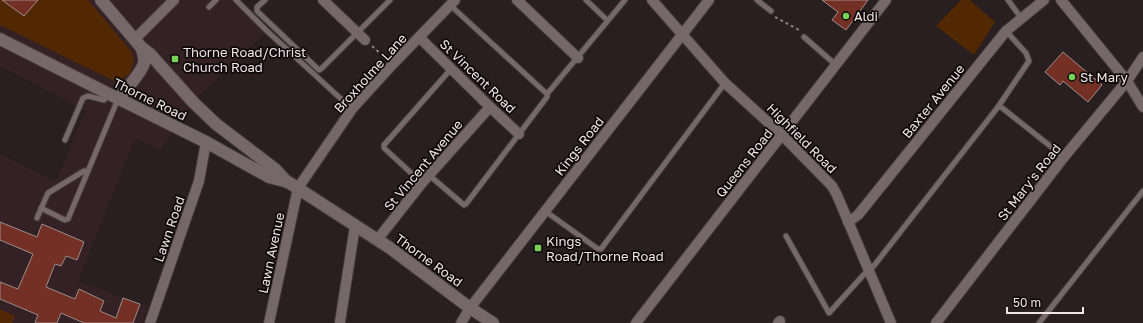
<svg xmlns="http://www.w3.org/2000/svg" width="1143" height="323" font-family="'Golos Text',sans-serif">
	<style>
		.built { fill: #342126 }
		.green { fill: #512801 }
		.building { fill: #753026; stroke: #9b8c89 }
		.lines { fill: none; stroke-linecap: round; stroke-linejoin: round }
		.lane-casing { stroke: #42393b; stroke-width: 7 }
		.street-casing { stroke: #42393b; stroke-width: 12 }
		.secondary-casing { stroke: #42393b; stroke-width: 14 }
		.path { stroke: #887e80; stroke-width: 2; stroke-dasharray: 3 3; stroke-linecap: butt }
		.lane { stroke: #75676a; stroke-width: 5 }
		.street { stroke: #75676a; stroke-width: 10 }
		.secondary { stroke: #75676a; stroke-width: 12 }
		.poi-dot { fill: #77d259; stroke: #0e090a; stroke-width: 1.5 }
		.labels { text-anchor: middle; stroke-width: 3.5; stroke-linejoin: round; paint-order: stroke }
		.poi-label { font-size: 13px; fill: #eee5e7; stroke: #0e090a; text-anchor: start }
		.street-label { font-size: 13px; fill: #eee5e7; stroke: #0e090a }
	</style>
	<rect width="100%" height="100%" fill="#291e20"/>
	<path class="built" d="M0,0h235l32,31 -74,71 -33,49 -25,-13 -57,143 70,26 -6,16h-142v-169l56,27 29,-70 -85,-45z"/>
	<g class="green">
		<path d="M0,0h88l44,52 2,9 -4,13 -14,8 -116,-57z"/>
		<path d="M961,0h9l25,22 -21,33 -38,-29z"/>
		<path d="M0,309l15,7 -3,7h-12z"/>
	</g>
	<g class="building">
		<path d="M2,0h36l-14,16z"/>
		<path d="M822,0h46l-22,30 -14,-10 6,-8z"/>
		<path d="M1063,52l39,33 -14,17 -25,-21 -3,4 -15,-13z"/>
		<path d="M0,222l37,15 5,-13 42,18 -7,18 -11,-4 -5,10 -6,-2 -9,23 29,12 4,-10 25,12 -4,10 16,7 7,-20 17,6 -7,19h-49l-23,-10 -4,10h-22l3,-8 -38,-16v-17l18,7 15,-35 -33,-14z"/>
	</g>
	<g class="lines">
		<g class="lane-casing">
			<g id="lane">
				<path d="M236,0l31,31 85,78"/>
				<path d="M265,0l-8,7v4l62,59 2,-1 69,-69"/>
				<path d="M586,0l21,20"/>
				<path d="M757,0l14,11"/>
				<path d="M1008,0l13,18"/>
				<path d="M209,7l7,-7"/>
				<path d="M804,37l32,28"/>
				<path d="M547,94l78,-94"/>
				<path d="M998,107l31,-46 -3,-8 -20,-22"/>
				<path d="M65,140l18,-42 5,-2 16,4 5,-6"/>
				<path d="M429,175l35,30 2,-1 81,-107v-3l-97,-89"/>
				<path d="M422,183l-38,-35v-3l67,-76"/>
				<path d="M41,208l24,12 3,-1 50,-120"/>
				<path d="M545,211l53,38h3l124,-166"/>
				<path d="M37,218l11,-25 36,-22h4"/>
				<path d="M786,236l43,77 39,-43"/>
				<path d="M869,272l129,-165h3l63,50"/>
				<path d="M1039,323l104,-132"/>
			</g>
		</g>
		<g class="street-casing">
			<g id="street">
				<path d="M323,0l42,40"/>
				<path d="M517,0l61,58"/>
				<path d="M652,0l73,83 57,52 50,51 5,9 54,128"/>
				<path d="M1061,0l66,81 16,26"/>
				<path d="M419,37l71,70 29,27"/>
				<path d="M135,39l39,-39"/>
				<path d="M848,222l10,-7 148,-184 38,-31"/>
				<path d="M377,240l45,-57 68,-76"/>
				<path d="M340,322l15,-96"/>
				<path d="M150,323l49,-142 7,-39"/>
				<path d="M269,323l29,-135 54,-79 40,-44 63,-65"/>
				<path d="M461,323l9,-15 239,-308"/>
				<path d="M636,323l250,-323"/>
				<path d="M778,323l2,-2"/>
				<path d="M936,323l128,-166 63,-76 16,-24"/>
			</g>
		</g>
		<g class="secondary-casing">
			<g id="secondary">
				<path d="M101,0l40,47 9,7 43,48 23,22 59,45 12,13"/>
				<path d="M0,39l109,55 97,48 63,35 19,5 102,66 80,60 23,15"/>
				<path d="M118,99c7,-9 23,-25 26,-36 1,-5 -1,-11 -3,-16"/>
			</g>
		</g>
		<g class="path">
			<path d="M775,17l26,14"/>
			<path d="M372,46l13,12"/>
		</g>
		<use href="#lane" class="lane"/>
		<use href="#street" class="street"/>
		<use href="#secondary" class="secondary"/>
	</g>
	<g class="poi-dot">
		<circle cx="846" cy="16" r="4"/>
		<rect x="171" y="55" width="8" height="8" rx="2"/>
		<circle cx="1072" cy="77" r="4"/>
		<rect x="534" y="244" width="8" height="8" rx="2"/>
	</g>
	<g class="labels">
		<g class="poi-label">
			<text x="854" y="21">Aldi</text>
			<text x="183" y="57">Thorne Road/Christ<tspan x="183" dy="15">Church Road</tspan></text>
			<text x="1080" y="82">St Mary</text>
			<text x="546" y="246">Kings<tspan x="546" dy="15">Road/Thorne Road</tspan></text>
		</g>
		<g class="street-label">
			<text transform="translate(370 73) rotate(-48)" y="5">Broxholme Lane</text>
			<text transform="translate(478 76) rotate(44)" y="5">St Vincent Road</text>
			<text transform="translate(150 99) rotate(26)" y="5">Thorne Road</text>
			<text transform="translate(933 101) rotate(-51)" y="5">Baxter Avenue</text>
			<text transform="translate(802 138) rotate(45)" y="5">Highfield Road</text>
			<text transform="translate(579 146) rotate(-52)" y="5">Kings Road</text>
			<text transform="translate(744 163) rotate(-52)" y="5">Queens Road</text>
			<text transform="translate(423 165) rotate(-50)" y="5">St Vincent Avenue</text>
			<text transform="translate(1029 182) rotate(-52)" y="5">St Mary's Road</text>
			<text transform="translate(169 229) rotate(-71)" y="5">Lawn Road</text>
			<text transform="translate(271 253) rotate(-78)" y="5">Lawn Avenue</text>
			<text transform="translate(429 260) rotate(36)" y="5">Thorne Road</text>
		</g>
	</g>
	<path d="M1007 307v6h76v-6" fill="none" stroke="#eee5e7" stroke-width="2"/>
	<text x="1013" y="307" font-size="12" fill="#eee5e7" stroke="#0e090a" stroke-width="3" paint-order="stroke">50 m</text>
</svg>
